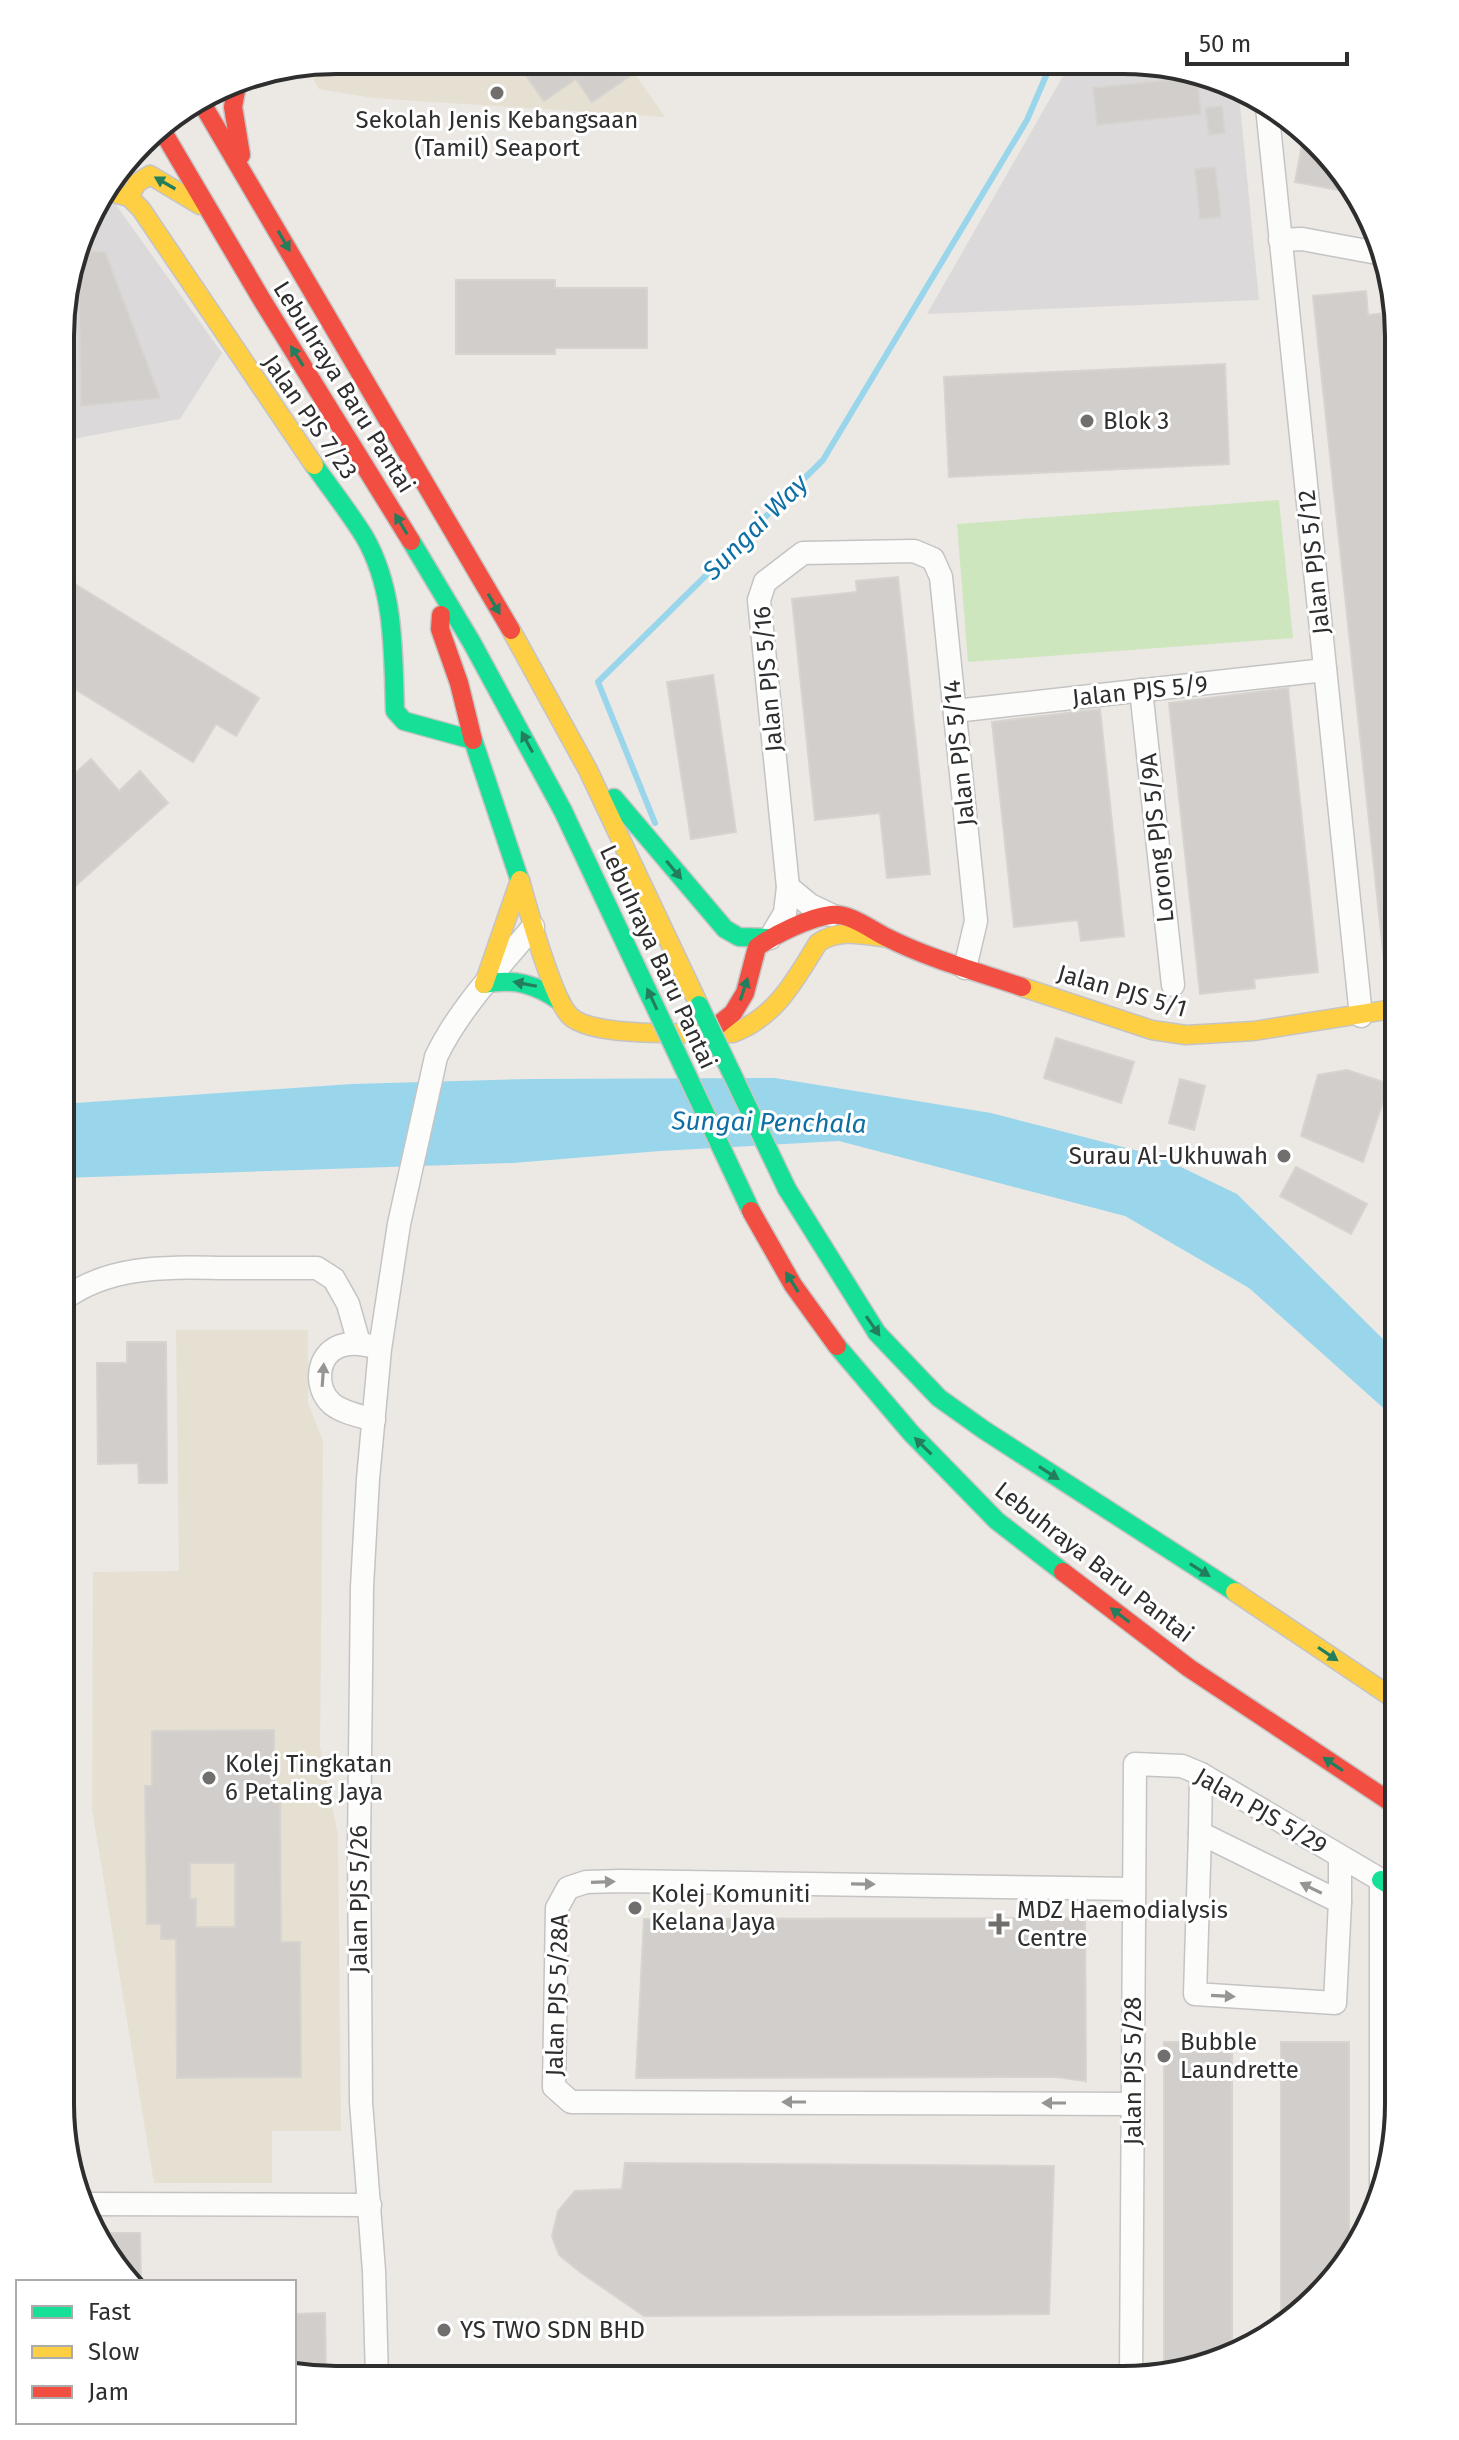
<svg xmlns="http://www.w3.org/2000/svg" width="1459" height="2440" font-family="'Fira Sans',sans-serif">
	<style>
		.industrial { fill: #dcd9db }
		.education { fill: #e6e0d3 }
		.green { fill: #cee6be }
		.water { fill: #99d6ec }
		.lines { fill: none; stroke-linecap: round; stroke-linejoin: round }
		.stream { stroke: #99d6ec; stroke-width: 6 }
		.building { fill: #d1cecb; stroke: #d7d4d0; stroke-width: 2; fill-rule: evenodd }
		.street-casing { stroke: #c5c4c5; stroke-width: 25 }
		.fast-casing { stroke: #c5c4c5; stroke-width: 21 }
		.slow-casing { stroke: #c5c4c5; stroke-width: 21 }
		.jam-casing { stroke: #c5c4c5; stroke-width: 21 }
		.street { stroke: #fcfcfb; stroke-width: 22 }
		.fast { stroke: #16e098; stroke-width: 18 }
		.slow { stroke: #ffcf43; stroke-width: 18 }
		.jam { stroke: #f24e42; stroke-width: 18 }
		.fast-bridge-casing { stroke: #c6c5c4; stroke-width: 21; stroke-linecap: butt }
		.jam-bridge-casing { stroke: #c6c5c4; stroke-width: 21; stroke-linecap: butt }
		.fast-bridge { stroke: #16e098; stroke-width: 18 }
		.jam-bridge { stroke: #f24e42; stroke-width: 18 }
		.oneway { fill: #237e5e }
		.oneway2 { fill: #959594 }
		.poi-dot { fill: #706f6e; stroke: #fff; stroke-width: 3 }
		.labels { text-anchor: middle; stroke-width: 6; stroke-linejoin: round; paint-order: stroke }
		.poi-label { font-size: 24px; fill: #2e2e2e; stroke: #fff; text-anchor: start }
		.street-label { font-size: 24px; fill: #2e2e2e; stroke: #fff }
		.water-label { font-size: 26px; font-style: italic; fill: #0d6fa3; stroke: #fff }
		.rim { fill: none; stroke: #2e2e2e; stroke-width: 4 }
	</style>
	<rect width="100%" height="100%" fill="#ece8e4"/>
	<g class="industrial">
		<path d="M1071,62h88l80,33 20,205 -332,14z"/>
		<path d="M106,191l116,162 -42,66 -118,22v-140l27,-87z"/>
	</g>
	<g class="education">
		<path d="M336,60l290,1 39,56 -292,-19 -54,-9 -13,-23z"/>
		<path d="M176,1330h132v73l15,38 -3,306 18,88 3,296h-69v52h-118l-62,-374 1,-237 86,-1z"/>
	</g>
	<path class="green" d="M1279,500l14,138 -325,24 -11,-138z"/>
	<path class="water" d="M775,1078l216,35 167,43 79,38 162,161v67l-150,-134 -124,-72 -286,-75 -179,10 -147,12 -452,15v-74l291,-20 178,-5z"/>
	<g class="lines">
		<path class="stream" d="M655,823l-57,-141 225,-222 204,-340 25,-58"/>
	</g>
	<g class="building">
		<path d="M516,61h103l11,15 -38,26 -16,-23 -32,22z"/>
		<path d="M1177,70l20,8 4,36 -104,11 -4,-37 85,-9z"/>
		<path d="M1222,106l3,27 -16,2 -4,-27z"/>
		<path d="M1304,134l4,5 41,53 -54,-10z"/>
		<path d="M1215,167l6,50 -21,2 -5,-50z"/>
		<path d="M78,251l27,1 55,146 -79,8z"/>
		<path d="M456,280h99v8h92v60h-92v6h-99z"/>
		<path d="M1366,291l2,24 26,-3 5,24v154l-12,1 12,124v374h-12l-74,-693z"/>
		<path d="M1225,364l4,100 -280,13 -5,-100z"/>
		<path d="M898,577l32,297 -43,4 -7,-65 -65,7 -23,-221 65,-7 -1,-11z"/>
		<path d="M75,584l184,114 -23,38 -20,-12 -23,38 -131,-81v-48l7,-12 -7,-4v-12z"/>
		<path d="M713,675l23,157 -45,7 -24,-157z"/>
		<path d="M1288,688l30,284 -64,7 1,9 -55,6 -31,-291z"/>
		<path d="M1100,709l24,227 -43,5 -3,-21 -64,7 -22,-205z"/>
		<path d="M91,759l28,32 21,-20 28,32 -106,95v-113z"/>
		<path d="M1056,1038l78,24 -13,41 -77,-25z"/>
		<path d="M1347,1070l42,14 -26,78 -62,-26 17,-61z"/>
		<path d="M1180,1079l25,7 -11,44 -25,-7z"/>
		<path d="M1296,1167l71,37 -16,30 -71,-38z"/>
		<path d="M127,1342h39l1,141h-28l-1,-20 -40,1 -1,-101h30z"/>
		<path d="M274,1730v69h6l1,143h19l1,135 -124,1 -1,-139h-15v-15h-14l-2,-138h7v-55zM190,1863h45v64h-39v-28h-6z"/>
		<path d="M1085,1918l1,163 -30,-4 -420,1 8,-159z"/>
		<path d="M1164,2042h68v314l-68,16z"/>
		<path d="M1281,2042h68v217l-7,13 -61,47z"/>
		<path d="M625,2163l429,3 -5,148 -405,2 -64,-44 -21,-17 -7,-19 6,-25 17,-20 47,-2z"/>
		<path d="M100,2233h40l1,49h-4z"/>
		<path d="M325,2313l1,65h-25l-7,-3v-61z"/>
	</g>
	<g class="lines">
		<g class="street-casing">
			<g id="street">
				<path d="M1267,107l94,909"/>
				<path d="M1280,240l22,-1 81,15"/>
				<path d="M1141,690l32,295"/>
				<path d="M955,711l370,-41"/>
				<path d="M788,887l22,18 21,10"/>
				<path d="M770,938l15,-25 3,-26 -29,-287 6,-18 38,-29 111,-2 19,8 8,18 35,344 -11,47"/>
				<path d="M61,1301c47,-36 105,-34 162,-33 31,0 63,0 94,0l17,11 14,25 11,39"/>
				<path d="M372,1346c-11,-2 -21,-4 -32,0 -24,9 -26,42 -8,58 11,9 29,12 42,16"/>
				<path d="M1201,1774l-1,59 140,69v-45"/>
				<path d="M1200,1833l-5,161 140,9 5,-101"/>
				<path d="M1132,2104l-542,-2h-19l-17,-15 3,-179 11,-20 18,-6 35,-1 513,8"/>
				<path d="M80,2204l290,1"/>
				<path d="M377,2378l-3,-107 -13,-169 -2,-257 3,-258 6,-108 12,-130 19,-125 37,-167c22,-47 63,-90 97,-130"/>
				<path d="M1131,2378l4,-614 47,2 19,8 180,106v319"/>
			</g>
		</g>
		<g class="fast-casing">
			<g id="fast">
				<path d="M314,465c17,24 35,47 50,71 31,53 29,116 31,175l9,10 69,19 48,144"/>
				<path d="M411,541l61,102 91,168"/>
				<path d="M614,798l111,131 14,8 31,1"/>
				<path d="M484,984c30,-6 52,0 77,18"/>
				<path d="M787,1189l90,144 62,65 45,32 251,162"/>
				<path d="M837,1346l74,87 86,88 66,51"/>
				<path d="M1381,1880l17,10"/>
			</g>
		</g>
		<g class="slow-casing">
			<g id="slow">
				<path d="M106,191l23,6 12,12 173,256"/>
				<path d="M129,197l8,-14 13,-8 50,30"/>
				<path d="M511,630l77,140 111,235"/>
				<path d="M521,884c8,28 31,114 49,132 23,23 129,16 163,17 43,-16 62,-53 85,-90 21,-15 46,-8 70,-5"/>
				<path d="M484,984l36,-104"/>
				<path d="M1022,987l130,43 34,5 68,-4 145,-23"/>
				<path d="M1235,1592l164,110"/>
			</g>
		</g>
		<g class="jam-casing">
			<g id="jam">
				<path d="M238,79l-5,28 8,48"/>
				<path d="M200,100l311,530"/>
				<path d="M159,125l103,175 149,241"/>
				<path d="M441,615l-1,14 19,54 14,57"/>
				<path d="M707,1034l26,-21 12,-20 12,-46c17,-12 53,-30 74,-32 20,-2 40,15 57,23 42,21 90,34 134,49"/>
				<path d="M1063,1572l126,96 209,139"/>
			</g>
		</g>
		<use href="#street" class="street"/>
		<use href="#fast" class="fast"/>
		<use href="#slow" class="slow"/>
		<use href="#jam" class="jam"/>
		<g class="fast-bridge-casing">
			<g id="fast-bridge">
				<path d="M563,811l188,400"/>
				<path d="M699,1005l88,184"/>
			</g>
		</g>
		<g class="jam-bridge-casing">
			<path id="jam-bridge" d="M751,1211l42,74 44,61"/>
		</g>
		<use href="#fast-bridge" class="fast-bridge"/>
		<use href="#jam-bridge" class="jam-bridge"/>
	</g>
	<defs><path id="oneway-solid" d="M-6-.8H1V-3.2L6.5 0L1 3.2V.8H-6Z" transform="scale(2)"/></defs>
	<g class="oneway">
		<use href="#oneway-solid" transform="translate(165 183) rotate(-150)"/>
		<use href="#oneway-solid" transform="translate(284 241) rotate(60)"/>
		<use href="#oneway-solid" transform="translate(297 356) rotate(-122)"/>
		<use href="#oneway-solid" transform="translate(401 524) rotate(-121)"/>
		<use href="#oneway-solid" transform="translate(494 604) rotate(60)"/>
		<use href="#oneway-solid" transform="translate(527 742) rotate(-118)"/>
		<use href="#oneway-solid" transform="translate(674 870) rotate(50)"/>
		<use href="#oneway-solid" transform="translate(525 984) rotate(-169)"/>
		<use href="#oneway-solid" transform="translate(744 989) rotate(-72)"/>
		<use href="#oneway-solid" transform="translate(652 999) rotate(-115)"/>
		<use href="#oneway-solid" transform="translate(792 1282) rotate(-122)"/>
		<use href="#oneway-solid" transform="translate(873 1326) rotate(55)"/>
		<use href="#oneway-solid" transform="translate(923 1446) rotate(-135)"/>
		<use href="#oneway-solid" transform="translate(1049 1473) rotate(33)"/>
		<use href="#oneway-solid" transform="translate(1200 1570) rotate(32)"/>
		<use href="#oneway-solid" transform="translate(1120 1615) rotate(-143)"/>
		<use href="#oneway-solid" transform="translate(1328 1654) rotate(34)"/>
		<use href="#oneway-solid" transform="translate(1333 1764) rotate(-146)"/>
	</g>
	<g class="oneway2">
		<use href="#oneway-solid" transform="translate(323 1375) rotate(-86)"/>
		<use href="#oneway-solid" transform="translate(603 1882) rotate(-2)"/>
		<use href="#oneway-solid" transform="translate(863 1884) rotate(1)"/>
		<use href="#oneway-solid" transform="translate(1311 1888) rotate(-154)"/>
		<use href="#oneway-solid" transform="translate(1223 1996) rotate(3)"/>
		<use href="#oneway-solid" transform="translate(794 2102) rotate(180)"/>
		<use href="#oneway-solid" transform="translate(1054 2103) rotate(-180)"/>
	</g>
	<g class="poi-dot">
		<circle cx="497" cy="93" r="8"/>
		<circle cx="1087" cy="421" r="8"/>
		<circle cx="1284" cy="1156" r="8"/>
		<circle cx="209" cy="1778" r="8"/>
		<circle cx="635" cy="1908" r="8"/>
		<path d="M995 1912h8v8h8v8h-8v8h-8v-8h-8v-8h8z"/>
		<circle cx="1164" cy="2056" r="8"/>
		<circle cx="444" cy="2330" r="8"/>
	</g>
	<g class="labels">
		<g class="poi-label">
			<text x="497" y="128" text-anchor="middle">Sekolah Jenis Kebangsaan<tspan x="497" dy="28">(Tamil) Seaport</tspan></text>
			<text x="1103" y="429">Blok 3</text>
			<text x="1268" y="1164" text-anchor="end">Surau Al-Ukhuwah</text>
			<text x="225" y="1772">Kolej Tingkatan<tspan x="225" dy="28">6 Petaling Jaya</tspan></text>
			<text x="651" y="1902">Kolej Komuniti<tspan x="651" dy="28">Kelana Jaya</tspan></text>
			<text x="1017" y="1918">MDZ Haemodialysis<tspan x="1017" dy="28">Centre</tspan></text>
			<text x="1180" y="2050">Bubble<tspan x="1180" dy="28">Laundrette</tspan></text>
			<text x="460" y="2338">YS TWO SDN BHD</text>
		</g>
		<g class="street-label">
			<text transform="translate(344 387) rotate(58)" y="8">Lebuhraya Baru Pantai</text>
			<text transform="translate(310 417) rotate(55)" y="8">Jalan PJS 7/23</text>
			<text transform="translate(1314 562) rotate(-96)" y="8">Jalan PJS 5/12</text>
			<text transform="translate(768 679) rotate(-95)" y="8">Jalan PJS 5/16</text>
			<text transform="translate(1140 691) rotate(-6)" y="8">Jalan PJS 5/9</text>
			<text transform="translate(959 753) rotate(-96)" y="8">Jalan PJS 5/14</text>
			<text transform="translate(1157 838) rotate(-96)" y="8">Lorong PJS 5/9A</text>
			<text transform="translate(658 957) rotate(65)" y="8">Lebuhraya Baru Pantai</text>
			<text transform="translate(1122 991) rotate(16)" y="8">Jalan PJS 5/1</text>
			<text transform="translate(1094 1562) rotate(38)" y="8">Lebuhraya Baru Pantai</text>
			<text transform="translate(1261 1811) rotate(30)" y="8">Jalan PJS 5/29</text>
			<text transform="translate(359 1899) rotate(-90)" y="8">Jalan PJS 5/26</text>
			<text transform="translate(557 1995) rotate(-88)" y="8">Jalan PJS 5/28A</text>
			<text transform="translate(1133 2071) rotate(-90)" y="8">Jalan PJS 5/28</text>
		</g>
		<g class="water-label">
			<text transform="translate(755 527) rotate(-45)" y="9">Sungai Way</text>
			<text transform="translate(769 1122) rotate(1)" y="9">Sungai Penchala</text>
		</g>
	</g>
	<path d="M0 0H1459V2440H0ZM336 74H1123A262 262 0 0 1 1385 336V2104A262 262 0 0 1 1123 2366H336A262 262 0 0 1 74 2104V336A262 262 0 0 1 336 74Z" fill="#fff" fill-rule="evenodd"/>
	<path class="rim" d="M336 74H1123A262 262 0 0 1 1385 336V2104A262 262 0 0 1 1123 2366H336A262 262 0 0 1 74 2104V336A262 262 0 0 1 336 74Z"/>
	<rect x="16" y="2280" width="280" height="144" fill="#ffffff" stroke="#ababab" stroke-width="2"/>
	<rect x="32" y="2306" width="40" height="12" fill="#16e098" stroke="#ababab" stroke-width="2"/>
	<text x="88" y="2320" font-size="24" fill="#2e2e2e">Fast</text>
	<rect x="32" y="2346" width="40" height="12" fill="#ffcf43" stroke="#ababab" stroke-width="2"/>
	<text x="88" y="2360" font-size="24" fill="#2e2e2e">Slow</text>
	<rect x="32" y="2386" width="40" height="12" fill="#f24e42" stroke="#ababab" stroke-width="2"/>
	<text x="88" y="2400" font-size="24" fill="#2e2e2e">Jam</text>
	<path d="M1187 52v12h160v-12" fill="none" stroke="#2e2e2e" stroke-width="4"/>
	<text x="1199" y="52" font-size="24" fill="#2e2e2e" stroke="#ffffff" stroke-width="6" paint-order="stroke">50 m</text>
</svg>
